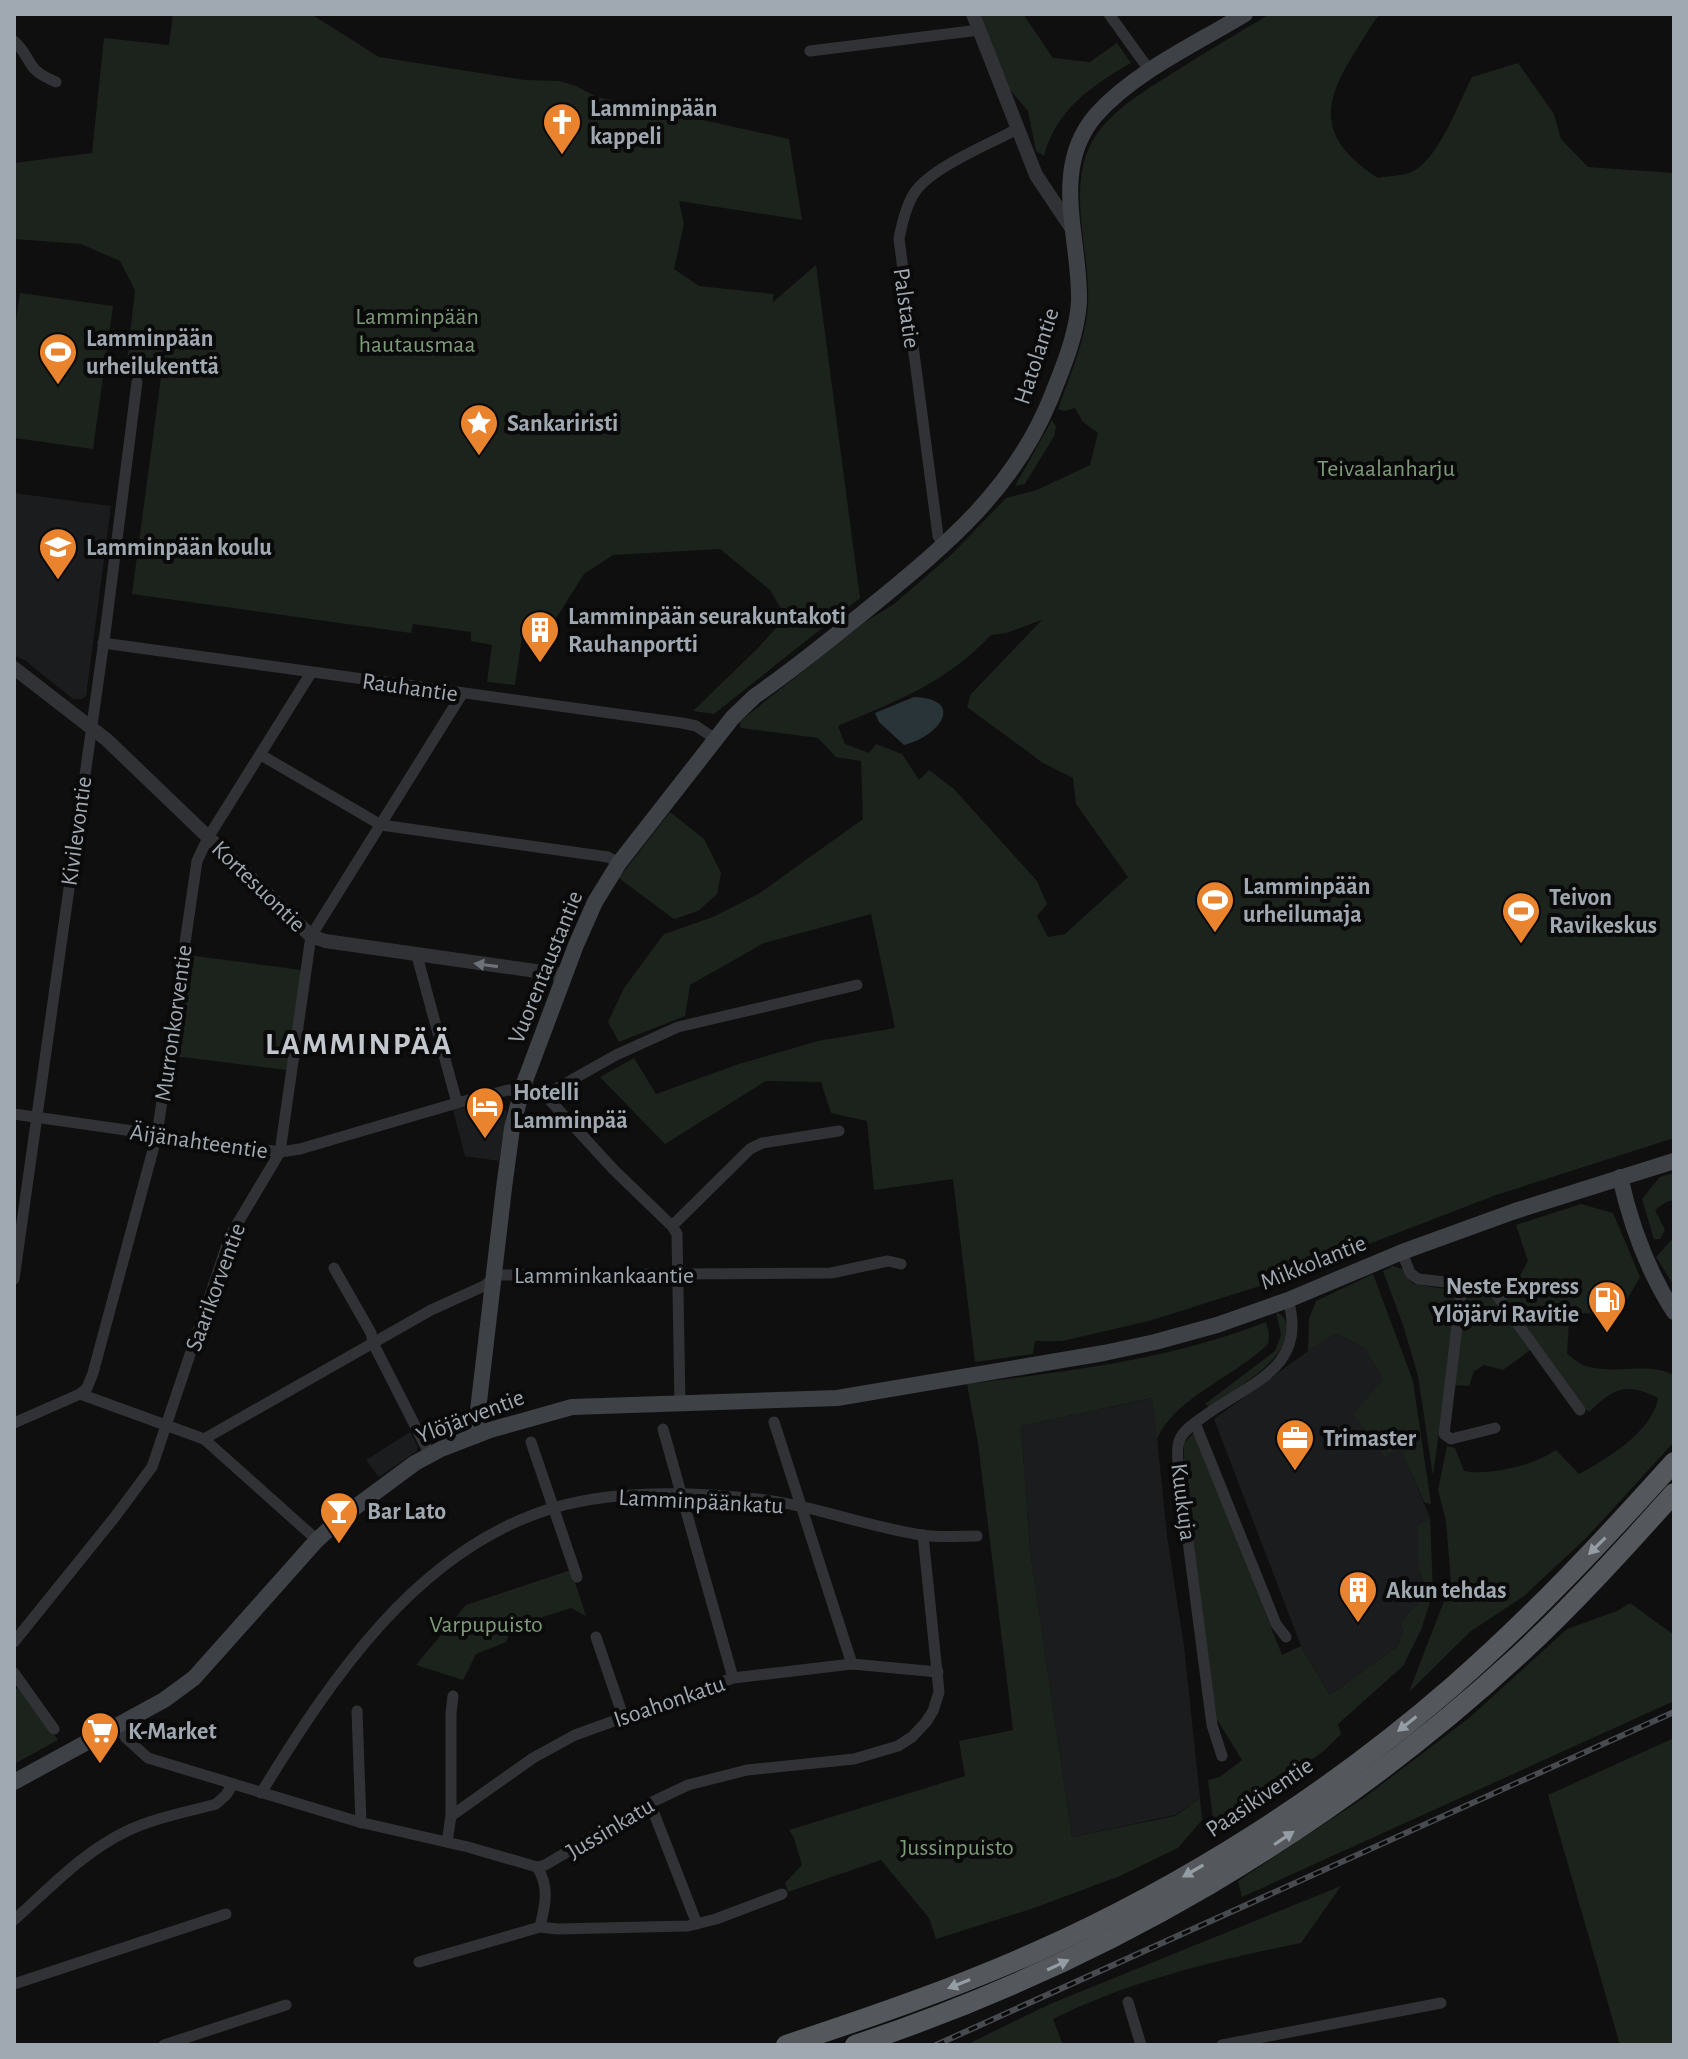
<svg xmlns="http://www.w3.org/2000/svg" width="1688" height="2059" font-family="'Alegreya Sans',sans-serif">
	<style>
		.built { fill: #1b1c1d }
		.green { fill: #1c231c; fill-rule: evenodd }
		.water { fill: #293438 }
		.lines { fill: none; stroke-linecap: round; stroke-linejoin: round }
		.minor { stroke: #303235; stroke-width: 11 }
		.tertiary { stroke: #303235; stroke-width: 14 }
		.secondary { stroke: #3e4145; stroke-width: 16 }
		.trunk { stroke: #54585d; stroke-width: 20 }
		.rail-casing { stroke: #474a4e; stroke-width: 6 }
		.rail { stroke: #0a0a0b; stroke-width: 3; stroke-dasharray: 9; stroke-linecap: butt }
		.oneway { fill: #6e7379 }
		.oneway2 { fill: #959da4 }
		.labels { text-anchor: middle; stroke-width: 8; stroke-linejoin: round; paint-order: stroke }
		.poi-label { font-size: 24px; font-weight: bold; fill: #a0a9b1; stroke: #0a0a0b; text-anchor: start }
		.street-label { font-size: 24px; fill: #a0a9b1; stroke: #0a0a0b }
		.park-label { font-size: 24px; fill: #7d9b78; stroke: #0a0a0b }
		.district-label { font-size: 32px; font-weight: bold; letter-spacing: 2px; fill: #c1c7cd; stroke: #0a0a0b }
	</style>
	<rect width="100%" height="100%" fill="#0f0f10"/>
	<g class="built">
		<path d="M14,493l97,13 -25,190 -4,3h-9l-47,-38 -12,-6z"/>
		<path d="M491,1101l10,3 6,8 -8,49 -34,-5 -12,-46z"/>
		<path d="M1336,1334l29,14 18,32 2,77 15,-11 30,72 -12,7v41l6,18 -6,19 -18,19 3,10 -6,15 -67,48 -29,-49 -87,-227 94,-68z"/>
		<path d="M1153,1398l14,138 17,110 16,152 -25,17 -103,22 -42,-286 -9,-125z"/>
		<path d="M410,1432l8,15 -1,4 -38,26 -13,-17z"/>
	</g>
	<g class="green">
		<path d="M173,14h138l68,43 146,23 34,1 17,5 21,11 192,42 13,81 -123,-19 5,23 -10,45 25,17 74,8v8l43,-37 44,333 -146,116 -21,-3 65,-63 28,-31 -16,-27 -50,-41 -107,6 -29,19 -36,57 -25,-1 -8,55 -28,-3 5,-37 -21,-4v-9l-58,-8 -2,9 -279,-39 30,-224 -35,-8 8,-72 -15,-29 -39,-17 -67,-5v-76l78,-10 12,-115 65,7z"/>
		<path d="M978,14h45l30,44 37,4 27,-19 14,20c-40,23 -75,47 -87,93l-8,-5 -8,-40 -23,-27z"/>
		<path d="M1270,14h111l-6,6c-39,63 -77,106 3,158 10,-2 22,-2 31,-5 28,-9 50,-71 63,-96l46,-14 36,51 7,25 27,28 86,6v965l-178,57 -236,91 -111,35 -87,20h-27l-2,13 -58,8 -22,-183 -79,11 -7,-69 -36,-8 -10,-31 -55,-1 -101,63 -65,-67 34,-19 22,36 83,-30 79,-23 77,-13 -24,-114 -107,29 -74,42 -5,31 -66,26 -11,-20 16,-34 40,-54 49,-17 47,-24 103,-74 -2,-58 -25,-4 -18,-19 -77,-10 -2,-6 126,-100 29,-18 59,-51 53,-55 31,-8 53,-25 8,-32 -15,-11 -8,-14 -11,3 -6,-2c12,-34 28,-69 30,-105 3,-55 -26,-125 11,-173 19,-25 46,-40 72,-57 32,-20 65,-40 99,-60zM1042,620l-71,74 -4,13 76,56 30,15 3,26 52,73 -63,57 -17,3 -11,-21 10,-12 -10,-23 -83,-92 -25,-19 -10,10 -17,-26 -26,-10 -7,9 -24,-9 -7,-18c62,-27 105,-41 153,-91l15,-2z"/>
		<path d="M20,293l93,13 -20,143 -79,-11v-103z"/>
		<path d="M1052,420l4,7 -2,9 -29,48 -10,2z"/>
		<path d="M670,812l34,27 17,34 -4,21 -19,17 -24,8 -55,-41z"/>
		<path d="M187,955l114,15 -14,100 -113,-14z"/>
		<path d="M1674,1173v27l-8,2 -11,8 10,20 -5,9h-6l-12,-40 18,-22z"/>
		<path d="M1581,1204l32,9 27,64 -22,38 -37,-2 -12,8 -2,33c5,3 11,9 16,11 30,11 62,-4 91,10v67l-87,95 -63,59 -53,35 -62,61 42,-109 -5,-62 -8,-31 9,-44 8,2 9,23c25,5 71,-6 92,-21l23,24c28,-15 74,-43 79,-76 -32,-16 -44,-10 -69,14l-11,-9 -79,-110 11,1 18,-33 -12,-36z"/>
		<path d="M1674,1237v49l-18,-29z"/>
		<path d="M1393,1266l9,3 11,15 45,7 -25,185 -15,-100 -15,-51 -20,-54z"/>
		<path d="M1373,1274l40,107 18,123 -7,-2 -24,-55 -15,10 -32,-43 30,-34 -18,-32 -29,-14 -28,17 1,-32 7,-18z"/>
		<path d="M1464,1290l28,2 41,56 -30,22 -19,-5 -10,6 -5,15 -17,-1z"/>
		<path d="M1276,1312c6,3 9,6 11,13 6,33 -55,66 -78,82l-4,-3 70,-53 6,-16z"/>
		<path d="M1266,1322l3,12 -1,10c-33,33 -93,53 -111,95l-5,-41 -131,28 9,125 42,286 103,-21 25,-18 2,22 -24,28 -58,28 -89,33 -95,30 -7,-21 -48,-58 -93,32 -3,-9 17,-18 -8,-27 -5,-8 176,-54 -6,-35 54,-11 -35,-287 -11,-59c101,-13 203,-24 299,-62z"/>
		<path d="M1194,1433l88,222 19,-9 29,49 67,-48 6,-15 -3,-10 18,-19 6,-19 -6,-18v-41l12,-7 3,75 -12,37 -18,36 -65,58 3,10 -16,16 -109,79 -2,-3 -6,-46 12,-3 22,-17 -27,-44 -31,-241v-32z"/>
		<path d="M571,1570l15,46 -15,-8 -59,19 -6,15 -30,12 -13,26 -47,-15 50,-60z"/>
		<path d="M1630,1603l44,32v66l-432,196 -4,-16 127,-84 104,-79 98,-89 50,-18z"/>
		<path d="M18,1688l40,52 -44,24v-74z"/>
		<path d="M1674,1738v307h-54l-72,-250z"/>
		<path d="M1341,1886l-40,57c-85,17 -172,38 -248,76l10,26h-97l84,-41z"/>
	</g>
	<path class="water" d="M914,697c52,2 26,39 -10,48l-25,-23 -4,-9z"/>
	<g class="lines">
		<g class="minor">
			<path d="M1109,14l41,57"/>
			<path d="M14,41c21,20 9,27 42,41"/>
			<path d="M810,51l169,-21"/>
			<path d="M944,545l-6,-9 -39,-297c3,-16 7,-34 16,-47 17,-25 75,-48 102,-63"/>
			<path d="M103,643l579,80 14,3 18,12"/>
			<path d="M261,755l120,70 227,32 11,6"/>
			<path d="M417,956l40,147"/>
			<path d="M523,1086l22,9 69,75 58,56 5,8 3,170"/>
			<path d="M545,1095l71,-40 62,-28 179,-42"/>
			<path d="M14,1114l266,38 20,-3 157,-46 51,-13 13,2"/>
			<path d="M672,1226l78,-77 12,-6 77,-12"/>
			<path d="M1402,1252l8,21 8,6 73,8 89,123"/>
			<path d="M334,1268l37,65 2,10 57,112"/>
			<path d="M14,1279l92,-653 31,-244"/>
			<path d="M1462,1285l-18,149 7,5 44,-11"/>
			<path d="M80,1394l7,-6 6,-15 64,-238 40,-274 12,-25 102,-163"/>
			<path d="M774,1422l78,242"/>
			<path d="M14,1423l66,-29 124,45 113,101"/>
			<path d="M1195,1423l81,201 10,13"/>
			<path d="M663,1429l70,249"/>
			<path d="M204,1439l227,-129 53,-24 15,-11 332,-2 57,-12 13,3"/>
			<path d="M531,1442l46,135"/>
			<path d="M596,1637l27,79"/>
			<path d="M14,1642l100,-124 38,-51 78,-231 50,-84 31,-216 151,-242"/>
			<path d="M14,1673l40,56"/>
			<path d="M357,1711l4,112"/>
			<path d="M118,1725l8,13 22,20 211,64 109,25 69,20 8,-2 105,-62 38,-18 59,-15 107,-11 44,-13 14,-9 14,-15 7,-11 6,-19 -16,-157"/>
			<path d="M1222,1756l-10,-31 -34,-261c0,-8 -2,-17 2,-25 4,-10 18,-18 27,-25 46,-32 101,-48 81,-114"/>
			<path d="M261,1793c70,-114 156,-244 292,-285 61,-18 140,-16 204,-9 56,6 110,28 165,36 18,3 37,1 55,1"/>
			<path d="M650,1803l47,121"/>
			<path d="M451,1816v-103l2,-17"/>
			<path d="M447,1842l4,-26 82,-58 42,-23 158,-57 119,-14 86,8"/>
			<path d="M14,1920c36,-32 69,-68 113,-89 27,-13 60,-19 89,-27l10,-9 7,-11"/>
			<path d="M540,1927l18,2 130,-3 28,-7 66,-25"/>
			<path d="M419,1962l121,-35c5,-22 10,-40 -3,-60"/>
			<path d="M14,1984l212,-70"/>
			<path d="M1128,2002l13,43"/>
			<path d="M164,2045l122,-40"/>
			<path d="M1222,2045l219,-42"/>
		</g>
		<g class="tertiary">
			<path d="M973,14l63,161 36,54"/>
			<path d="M14,668l93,72 204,196 14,5 239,34"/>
		</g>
		<g class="secondary">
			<path d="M1620,1177c11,49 27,93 54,135"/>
			<path d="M475,1436l29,-248 8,-60 11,-42 53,-141 19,-43 24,-39 114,-146 22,-21c41,-28 81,-61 119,-92 73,-60 139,-114 176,-204 12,-30 27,-65 29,-98 2,-62 -30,-133 17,-187 38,-43 100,-71 149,-101"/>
			<path d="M14,1782l150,-82 30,-22 123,-138 25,-23 73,-54 26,-14 49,-19 82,-23 265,-9 267,-45 51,-11 62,-17 71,-25 114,-48 113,-41 159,-50"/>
		</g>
		<g class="trunk">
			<path d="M786,2045c85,-28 169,-57 250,-93 150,-67 293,-158 417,-266 79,-69 151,-146 221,-224"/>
			<path d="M855,2045c247,-82 473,-214 664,-390 55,-51 105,-106 155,-162"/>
		</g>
		<g class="rail-casing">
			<path id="rail" d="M936,2045l738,-333"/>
		</g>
		<use href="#rail" class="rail"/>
	</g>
	<defs><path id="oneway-solid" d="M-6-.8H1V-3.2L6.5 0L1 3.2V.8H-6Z" transform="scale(2)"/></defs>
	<use class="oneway" href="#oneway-solid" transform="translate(486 965) rotate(-172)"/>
	<g class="oneway2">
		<use href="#oneway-solid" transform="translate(1597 1546) rotate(135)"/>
		<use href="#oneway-solid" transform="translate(1407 1724) rotate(142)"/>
		<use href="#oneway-solid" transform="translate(1284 1838) rotate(-34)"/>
		<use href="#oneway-solid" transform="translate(1193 1871) rotate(150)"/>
		<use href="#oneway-solid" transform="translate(1058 1965) rotate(-25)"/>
		<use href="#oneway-solid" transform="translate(959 1984) rotate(158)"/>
	</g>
	<defs>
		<g id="church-pin" transform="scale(2)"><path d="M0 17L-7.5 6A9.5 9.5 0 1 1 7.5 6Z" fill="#ea832d" stroke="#0a0a0b"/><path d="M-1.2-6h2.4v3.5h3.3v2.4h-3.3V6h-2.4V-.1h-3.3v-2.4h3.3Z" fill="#fff"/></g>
		<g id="stadium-pin" transform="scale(2)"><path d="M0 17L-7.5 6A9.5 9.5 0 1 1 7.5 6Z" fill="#ea832d" stroke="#0a0a0b"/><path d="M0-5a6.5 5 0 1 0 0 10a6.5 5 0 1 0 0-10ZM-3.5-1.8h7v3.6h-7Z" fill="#fff"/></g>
		<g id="sight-pin" transform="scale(2)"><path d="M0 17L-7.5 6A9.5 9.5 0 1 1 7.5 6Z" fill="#ea832d" stroke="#0a0a0b"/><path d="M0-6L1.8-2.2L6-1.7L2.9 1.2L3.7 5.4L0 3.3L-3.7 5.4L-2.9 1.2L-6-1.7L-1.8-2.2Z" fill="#fff"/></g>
		<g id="school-pin" transform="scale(2)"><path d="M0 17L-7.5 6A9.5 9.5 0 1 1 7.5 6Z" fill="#ea832d" stroke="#0a0a0b"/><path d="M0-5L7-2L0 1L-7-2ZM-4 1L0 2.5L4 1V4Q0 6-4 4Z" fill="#fff"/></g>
		<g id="building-pin" transform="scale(2)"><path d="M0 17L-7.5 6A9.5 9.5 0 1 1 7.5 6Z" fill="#ea832d" stroke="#0a0a0b"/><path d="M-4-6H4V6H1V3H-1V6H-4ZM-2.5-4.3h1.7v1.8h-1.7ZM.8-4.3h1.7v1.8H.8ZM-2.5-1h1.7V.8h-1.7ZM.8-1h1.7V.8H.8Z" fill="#fff"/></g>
		<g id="hotel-pin" transform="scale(2)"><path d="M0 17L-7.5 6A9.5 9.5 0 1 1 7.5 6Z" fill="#ea832d" stroke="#0a0a0b"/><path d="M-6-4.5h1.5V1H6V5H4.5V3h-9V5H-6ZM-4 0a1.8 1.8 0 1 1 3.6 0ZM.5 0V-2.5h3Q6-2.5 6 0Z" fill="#fff"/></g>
		<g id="fuel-pin" transform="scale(2)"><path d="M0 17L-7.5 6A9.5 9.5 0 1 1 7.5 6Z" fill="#ea832d" stroke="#0a0a0b"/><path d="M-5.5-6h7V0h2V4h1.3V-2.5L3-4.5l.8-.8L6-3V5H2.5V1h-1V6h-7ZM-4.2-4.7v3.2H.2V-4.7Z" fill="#fff"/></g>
		<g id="office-pin" transform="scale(2)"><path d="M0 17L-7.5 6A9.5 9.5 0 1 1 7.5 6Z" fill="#ea832d" stroke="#0a0a0b"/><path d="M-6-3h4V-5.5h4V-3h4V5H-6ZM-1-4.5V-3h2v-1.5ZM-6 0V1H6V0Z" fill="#fff"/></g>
		<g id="bar-pin" transform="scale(2)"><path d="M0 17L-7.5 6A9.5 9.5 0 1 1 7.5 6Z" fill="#ea832d" stroke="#0a0a0b"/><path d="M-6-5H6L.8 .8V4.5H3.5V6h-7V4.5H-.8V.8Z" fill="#fff"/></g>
		<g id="supermarket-pin" transform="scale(2)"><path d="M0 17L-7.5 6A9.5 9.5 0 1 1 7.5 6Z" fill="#ea832d" stroke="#0a0a0b"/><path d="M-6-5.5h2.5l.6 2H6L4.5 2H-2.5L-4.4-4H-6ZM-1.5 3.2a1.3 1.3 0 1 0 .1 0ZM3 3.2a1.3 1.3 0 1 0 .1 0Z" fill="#fff"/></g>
	</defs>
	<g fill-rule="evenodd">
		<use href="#church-pin" x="562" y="122"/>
		<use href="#stadium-pin" x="58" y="352"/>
		<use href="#sight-pin" x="479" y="423"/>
		<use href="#school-pin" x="58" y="547"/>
		<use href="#building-pin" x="540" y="630"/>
		<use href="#stadium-pin" x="1215" y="900"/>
		<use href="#stadium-pin" x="1521" y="911"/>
		<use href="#hotel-pin" x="485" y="1106"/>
		<use href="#fuel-pin" x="1607" y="1300"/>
		<use href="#office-pin" x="1295" y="1438"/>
		<use href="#bar-pin" x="339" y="1511"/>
		<use href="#building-pin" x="1358" y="1590"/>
		<use href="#supermarket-pin" x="100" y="1731"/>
	</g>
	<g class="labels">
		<g class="poi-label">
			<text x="590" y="116">Lamminpään<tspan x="590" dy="28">kappeli</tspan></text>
			<text x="86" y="346">Lamminpään<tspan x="86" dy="28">urheilukenttä</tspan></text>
			<text x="507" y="431">Sankariristi</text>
			<text x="86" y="555">Lamminpään koulu</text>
			<text x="568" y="624">Lamminpään seurakuntakoti<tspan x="568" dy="28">Rauhanportti</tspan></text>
			<text x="1243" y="894">Lamminpään<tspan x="1243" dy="28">urheilumaja</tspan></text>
			<text x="1549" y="905">Teivon<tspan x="1549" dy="28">Ravikeskus</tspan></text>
			<text x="513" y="1100">Hotelli<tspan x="513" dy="28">Lamminpää</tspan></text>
			<text x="1579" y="1294" text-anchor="end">Neste Express<tspan x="1579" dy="28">Ylöjärvi Ravitie</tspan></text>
			<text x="1323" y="1446">Trimaster</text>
			<text x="367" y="1519">Bar Lato</text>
			<text x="1386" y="1598">Akun tehdas</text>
			<text x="128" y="1739">K-Market</text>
		</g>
		<g class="street-label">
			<text transform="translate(907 308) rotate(82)" y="8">Palstatie</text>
			<text transform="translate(1036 356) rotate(-72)" y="8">Hatolantie</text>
			<text transform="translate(410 687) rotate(8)" y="8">Rauhantie</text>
			<text transform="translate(76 831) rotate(-82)" y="8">Kivilevontie</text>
			<text transform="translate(259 886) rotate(44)" y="8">Kortesuontie</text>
			<text transform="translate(545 967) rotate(-68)" y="8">Vuorentaustantie</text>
			<text transform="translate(173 1023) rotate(-82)" y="8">Murronkorventie</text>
			<text transform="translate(199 1141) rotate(8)" y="8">Äijänahteentie</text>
			<text transform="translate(1313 1262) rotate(-22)" y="8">Mikkolantie</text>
			<text x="604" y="1283">Lamminkankaantie</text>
			<text transform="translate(215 1287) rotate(-70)" y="8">Saarikorventie</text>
			<text transform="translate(470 1416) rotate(-21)" y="8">Ylöjärventie</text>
			<text transform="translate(701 1501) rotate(3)" y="8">Lamminpäänkatu</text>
			<text transform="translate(1184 1502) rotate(83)" y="8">Kuukuja</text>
			<text transform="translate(669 1701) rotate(-19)" y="8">Isoahonkatu</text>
			<text transform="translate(1259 1797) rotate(-34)" y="8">Paasikiventie</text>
			<text transform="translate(610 1828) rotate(-31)" y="8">Jussinkatu</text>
		</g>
		<g class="park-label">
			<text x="417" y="324">Lamminpään<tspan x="417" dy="28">hautausmaa</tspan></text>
			<text x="1386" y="476">Teivaalanharju</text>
			<text x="486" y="1632">Varpupuisto</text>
			<text x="957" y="1855">Jussinpuisto</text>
		</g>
		<g class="district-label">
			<text x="359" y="1054">LAMMINPÄÄ</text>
		</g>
	</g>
	<rect width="1688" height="2059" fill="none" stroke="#a0a9b1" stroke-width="32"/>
</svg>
